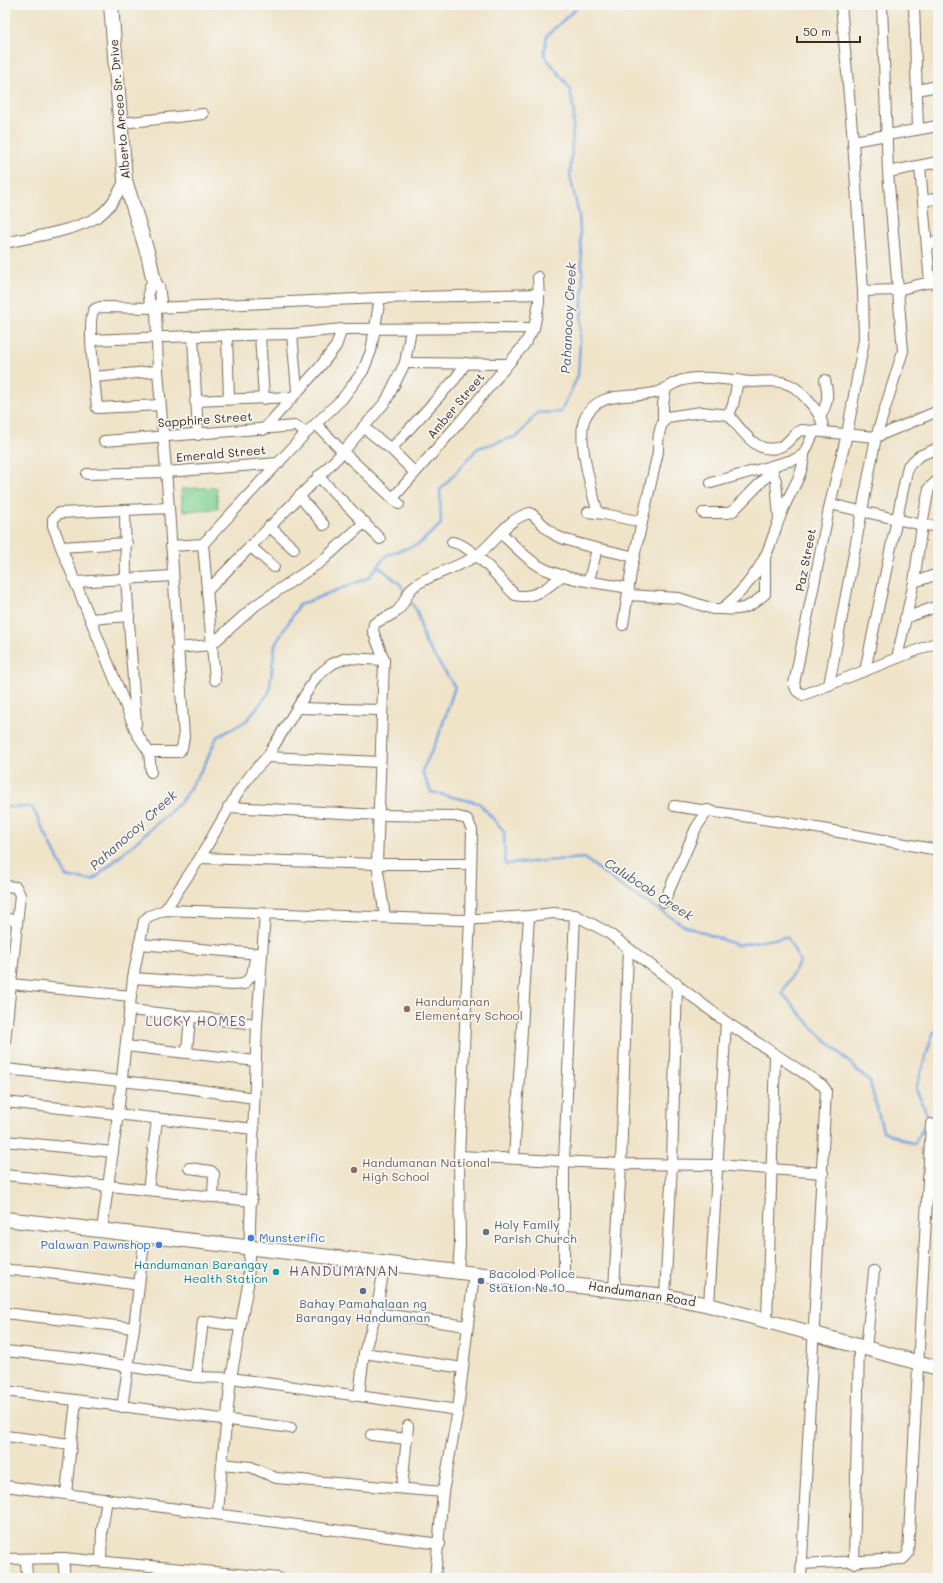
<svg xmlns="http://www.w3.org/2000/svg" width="943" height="1583" font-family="Mali,sans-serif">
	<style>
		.green { fill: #83d494; stroke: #5f7f59 }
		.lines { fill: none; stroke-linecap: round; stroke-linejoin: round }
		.stream { stroke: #74a6e0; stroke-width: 2.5 }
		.street-casing { stroke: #7a6b5a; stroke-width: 12 }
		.secondary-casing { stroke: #7a6b5a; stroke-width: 16 }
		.street { stroke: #fff; stroke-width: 10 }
		.secondary { stroke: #fff; stroke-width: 14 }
		.education-dot { fill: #8d6e63; stroke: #f6f6f2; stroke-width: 1.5 }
		.worship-dot { fill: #6b7280; stroke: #f6f6f2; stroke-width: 1.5 }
		.shop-dot { fill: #3f7fe0; stroke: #f6f6f2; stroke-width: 1.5 }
		.culture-dot { fill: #0f9aa8; stroke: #f6f6f2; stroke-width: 1.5 }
		.service-dot { fill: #5c6f8a; stroke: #f6f6f2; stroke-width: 1.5 }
		.labels { text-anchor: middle; stroke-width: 3.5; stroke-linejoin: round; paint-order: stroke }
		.street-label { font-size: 12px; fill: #3b2a1e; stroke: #f6f6f2 }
		.education-label { font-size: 12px; fill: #785e54; stroke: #f6f6f2; text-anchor: start }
		.worship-label { font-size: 12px; fill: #5b616d; stroke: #f6f6f2; text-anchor: start }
		.shop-label { font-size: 12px; fill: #366cbe; stroke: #f6f6f2; text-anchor: start }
		.culture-label { font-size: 12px; fill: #0d838f; stroke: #f6f6f2; text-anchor: end }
		.service-label { font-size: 12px; fill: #4e5e75; stroke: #f6f6f2; text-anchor: start }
		.water-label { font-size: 13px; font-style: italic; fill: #4f5562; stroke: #f6f6f2 }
		.neighbourhood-label { font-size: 13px; letter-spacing: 1px; fill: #705a68; stroke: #f6f6f2 }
		.quarter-label { font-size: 14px; letter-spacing: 1px; fill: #705a68; stroke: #f6f6f2 }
	</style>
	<rect width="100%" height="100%" fill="#f6f6f2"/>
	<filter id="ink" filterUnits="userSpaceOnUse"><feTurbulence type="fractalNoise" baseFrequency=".025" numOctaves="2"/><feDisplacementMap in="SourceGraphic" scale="8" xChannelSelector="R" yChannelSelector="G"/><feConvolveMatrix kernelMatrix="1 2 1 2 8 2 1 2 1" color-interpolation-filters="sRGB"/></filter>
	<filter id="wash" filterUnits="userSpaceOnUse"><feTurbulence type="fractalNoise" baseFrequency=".012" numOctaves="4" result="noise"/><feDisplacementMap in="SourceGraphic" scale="16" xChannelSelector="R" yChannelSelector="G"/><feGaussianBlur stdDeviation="0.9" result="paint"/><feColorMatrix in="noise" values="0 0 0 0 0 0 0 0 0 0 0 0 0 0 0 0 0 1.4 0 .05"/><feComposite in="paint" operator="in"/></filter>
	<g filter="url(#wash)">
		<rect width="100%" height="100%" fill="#efe3c8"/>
		<path class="green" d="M216,487l2,22 -35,2 -2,-22z"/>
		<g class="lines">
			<g class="stream">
				<path d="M378,566l22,18 6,10"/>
				<path d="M408,598l9,13 8,31 30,45 -17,51 -16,33 9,21 48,11 25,28 1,33 79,-6 41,31 60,37 52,19 50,-8 13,24 -18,32 30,34 58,55 13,49 31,13 15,-25 -13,-30 17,-56 5,-2"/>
				<path d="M5,807h27l35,70 26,3 87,-77 24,-37 13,-29 29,-16 23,-28 6,-48 24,-40 69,-27 19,-23 32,-11 22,-20 -1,-34 38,-42 40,-12 19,-23 24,-1 17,-36 5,-92 -4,-69 -9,-39 4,-63 -4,-25 -26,-33 3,-20 33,-30"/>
			</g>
		</g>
	</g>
	<g filter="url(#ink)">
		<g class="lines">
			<g class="street-casing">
				<g id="street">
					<path d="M841,5l12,136 10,150 1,49 -17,94 -17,70 -36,180 3,7 6,4 135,-53"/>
					<path d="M914,5l4,124"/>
					<path d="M917,90l21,-4"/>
					<path d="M122,123l81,-9"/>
					<path d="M853,141l85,-15"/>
					<path d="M920,166l10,117"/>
					<path d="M888,172l50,-10"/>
					<path d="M924,201l14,-3"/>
					<path d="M5,243c26,-6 70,-12 92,-26 13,-8 21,-23 28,-37"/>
					<path d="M927,245l11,-4"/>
					<path d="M863,291l34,-1 41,-10"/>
					<path d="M292,334l5,56"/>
					<path d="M227,335l2,64"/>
					<path d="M260,335l4,64"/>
					<path d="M193,336l5,99"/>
					<path d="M91,340l102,-4 99,-2 50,-5 192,-1"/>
					<path d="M405,363l103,1"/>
					<path d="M94,377l64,-6"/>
					<path d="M195,401l97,-4"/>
					<path d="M160,405l-63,3c-1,-16 -11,-88 -3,-98 2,-2 4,-2 6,-3l56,1 224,-10 159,-4"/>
					<path d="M729,415l4,-10 5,-25"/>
					<path d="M820,417c8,-14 9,-21 5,-37"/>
					<path d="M663,420v-16l3,-16"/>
					<path d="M316,424l27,28 56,52"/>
					<path d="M363,427l28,22 24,24"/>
					<path d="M263,430l56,-62 17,-22 6,-17"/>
					<path d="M104,441l192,-15 10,7"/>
					<path d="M391,449l64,-70 11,-16"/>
					<path d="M772,471l4,10 3,37"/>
					<path d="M87,474l79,-2 113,-9"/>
					<path d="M318,476l62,63"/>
					<path d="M711,483l85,-24 8,-5 11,-24"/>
					<path d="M299,496l25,29"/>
					<path d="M393,498l66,-75 65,-78 10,-17 5,-26 -1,-25"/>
					<path d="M830,504l92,21 16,1"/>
					<path d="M125,511l1,67 10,146"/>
					<path d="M588,512l16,2 38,8"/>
					<path d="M598,513c-6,-21 -22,-76 -13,-95 14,-30 48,-18 73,-26 9,-3 15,-10 25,-12 22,-5 47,0 69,2 9,0 19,-2 28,0 4,0 10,3 14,5 8,6 21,20 26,30 2,4 3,10 4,14"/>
					<path d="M703,513h25l5,-2 39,-40 3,-6"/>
					<path d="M269,526l25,23"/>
					<path d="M501,533c14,13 28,29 46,37 25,11 55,13 82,18"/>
					<path d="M452,542c21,3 48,38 63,53 20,5 33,-8 48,-20"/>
					<path d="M171,546l32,-2"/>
					<path d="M250,546l24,21"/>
					<path d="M61,547l66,-4"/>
					<path d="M589,580l8,-31"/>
					<path d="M75,582l97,-6"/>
					<path d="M914,582l24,-8"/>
					<path d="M207,591l136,-139 43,-51 19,-38 6,-34"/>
					<path d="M628,595l51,3 34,11h9c17,-14 33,-33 43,-52 8,-17 12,-35 20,-52 7,-16 19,-32 19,-51"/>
					<path d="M722,609c21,2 28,-2 43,-15v-38"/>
					<path d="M905,618l33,-12"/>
					<path d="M90,619l39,-3"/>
					<path d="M623,625l9,-59 26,-114c0,-11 0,-26 9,-35l34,-5 28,3c14,17 31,45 56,29 6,-5 10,-12 17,-14l74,7 62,-26"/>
					<path d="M177,648l34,-3 45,-40 66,-44 43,-39"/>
					<path d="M897,658l17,-76 8,-57 7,-37 9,-8"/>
					<path d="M384,660l-11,-29 1,-7c7,-5 15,-7 22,-12 8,-6 10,-18 17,-25 13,-11 46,-20 63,-31 19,-13 31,-38 54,-43 10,6 18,20 29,24 24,10 50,13 75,20"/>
					<path d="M865,671l43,-205 11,-10 19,-8"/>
					<path d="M215,680l-12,-136 103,-111 36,-34 21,-28 8,-20 9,-53"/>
					<path d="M829,685l47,-248 27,-86 -15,-179 -6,-167"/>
					<path d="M297,708l85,2"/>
					<path d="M149,752h30l3,-4 2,-11 -15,-229 -11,-137 -2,-63 5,-7 -2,-15 -5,-4c-7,6 -6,12 -4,21l6,5"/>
					<path d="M267,757l113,5"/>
					<path d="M151,772l-2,-20 -12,-18 -76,-187 -8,-21v-7l6,-6 110,-5"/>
					<path d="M674,806l115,17 149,27"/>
					<path d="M228,807l151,8 75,1 13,3 5,11 -2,89 -11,237 1,89 -2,26"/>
					<path d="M200,858l177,6h93"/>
					<path d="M5,886l11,1 4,8 -15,147"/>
					<path d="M664,902l32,-74 12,-18"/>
					<path d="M165,910l35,-52 38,-66 14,-19 15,-16 49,-80 16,-13 14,-6 38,2 -7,204 8,53"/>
					<path d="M265,914l-8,110 -9,261 -17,93 -9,86 29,3 25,11 167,14"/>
					<path d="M5,919l12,1"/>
					<path d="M139,944l122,10"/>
					<path d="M133,978l100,7 11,-1 8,-9 4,-22"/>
					<path d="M11,984l120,12"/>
					<path d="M130,1010l127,14"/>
					<path d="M126,1046l130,15"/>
					<path d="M187,1052l3,-35"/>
					<path d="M5,1069l182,19 67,10"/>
					<path d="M5,1102l249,27"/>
					<path d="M5,1141l108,11"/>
					<path d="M459,1156l162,8 96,1 106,8"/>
					<path d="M514,1158l15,-242"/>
					<path d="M189,1168l22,3 3,3 -1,23"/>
					<path d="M5,1175l247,26"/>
					<path d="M148,1190l9,-70"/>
					<path d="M102,1230l16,-116 15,-136 11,-57 5,-5 16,-6 297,10 67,-4 24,-3 22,2 32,17 119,90 96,63 4,5 -25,488"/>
					<path d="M5,1270l28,1 106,14"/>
					<path d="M564,1283v-122l11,-246"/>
					<path d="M614,1289l7,-125 7,-216"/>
					<path d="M665,1296l7,-132 5,-181"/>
					<path d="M709,1305l17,-283"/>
					<path d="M5,1313l129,15"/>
					<path d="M376,1313l91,13"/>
					<path d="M767,1321l8,-265"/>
					<path d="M866,1349l8,-78"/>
					<path d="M5,1351l77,8 114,18 35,1 227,32"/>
					<path d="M364,1353l99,15"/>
					<path d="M196,1377l7,-56 37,5"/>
					<path d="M5,1391l286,37"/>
					<path d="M359,1396l5,-43 12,-40 9,-50"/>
					<path d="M122,1407l12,-79 11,-94"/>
					<path d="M371,1435l36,4"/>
					<path d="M5,1436l66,8 -5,50"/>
					<path d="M71,1444l5,-43"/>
					<path d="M5,1486l435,58"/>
					<path d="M402,1488l6,-62"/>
					<path d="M218,1513l4,-49"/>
					<path d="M63,1558l2,20"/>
					<path d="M5,1559l58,-1 216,20"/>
					<path d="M26,1559l1,19"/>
					<path d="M101,1561l1,-31 5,-31"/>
					<path d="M854,1563l5,-215"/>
					<path d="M801,1564l102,-5 5,-5 23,-430"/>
					<path d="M435,1578l8,-86 15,-82 16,-136"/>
				</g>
			</g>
			<g class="secondary-casing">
				<g id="secondary">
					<path d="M111,5l14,175 24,78 5,24"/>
					<path d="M5,1219l660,77 44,9 229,63"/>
				</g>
			</g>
			<use href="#street" class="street"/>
			<use href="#secondary" class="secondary"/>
		</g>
	</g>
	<g class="education-dot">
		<circle cx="407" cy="1009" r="4"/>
		<circle cx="354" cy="1170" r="4"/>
	</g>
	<circle class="worship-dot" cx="486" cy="1232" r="4"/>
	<g class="shop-dot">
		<circle cx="251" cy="1238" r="4"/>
		<circle cx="159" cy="1245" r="4"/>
	</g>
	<circle class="culture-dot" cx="276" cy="1272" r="4"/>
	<g class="service-dot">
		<circle cx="481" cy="1281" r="4"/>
		<circle cx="363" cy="1291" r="4"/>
	</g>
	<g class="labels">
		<g class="street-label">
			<text transform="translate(120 109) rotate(-95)" y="4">Alberto Arceo Sr. Drive</text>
			<text transform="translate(456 406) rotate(-50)" y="4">Amber Street</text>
			<text transform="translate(205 420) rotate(-4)" y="4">Sapphire Street</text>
			<text transform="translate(221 454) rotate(-5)" y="4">Emerald Street</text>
			<text transform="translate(806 560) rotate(-79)" y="4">Paz Street</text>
			<text transform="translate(642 1294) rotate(9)" y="4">Handumanan Road</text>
		</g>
		<g class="education-label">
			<text x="415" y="1006">Handumanan<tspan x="415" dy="14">Elementary School</tspan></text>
			<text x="362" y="1167">Handumanan National<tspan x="362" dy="14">High School</tspan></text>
		</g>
		<g class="worship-label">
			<text x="494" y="1229">Holy Family<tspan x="494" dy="14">Parish Church</tspan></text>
		</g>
		<g class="shop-label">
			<text x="259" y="1242">Munsterific</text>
			<text x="151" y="1249" text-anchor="end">Palawan Pawnshop</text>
		</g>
		<g class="culture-label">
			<text x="268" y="1269">Handumanan Barangay<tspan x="268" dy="14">Health Station</tspan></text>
		</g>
		<g class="service-label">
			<text x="489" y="1278">Bacolod Police<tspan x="489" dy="14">Station № 10</tspan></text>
			<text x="363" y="1308" text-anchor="middle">Bahay Pamahalaan ng<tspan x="363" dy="14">Barangay Handumanan</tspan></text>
		</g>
		<g class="water-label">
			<text transform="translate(568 318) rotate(-87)" y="5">Pahanocoy Creek</text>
			<text transform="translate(133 830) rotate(-42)" y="5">Pahanocoy Creek</text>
			<text transform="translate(649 889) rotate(33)" y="5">Calubcob Creek</text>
		</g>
		<g class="neighbourhood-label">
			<text x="196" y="1026">LUCKY HOMES</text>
		</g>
		<g class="quarter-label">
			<text x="344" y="1276">HANDUMANAN</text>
		</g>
	</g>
	<rect width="943" height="1583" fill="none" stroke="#f6f6f2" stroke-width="20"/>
	<path d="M797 36v6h63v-6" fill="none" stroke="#3b2a1e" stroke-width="2"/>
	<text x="803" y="36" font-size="12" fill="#3b2a1e" stroke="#f6f6f2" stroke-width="3" paint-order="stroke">50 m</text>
</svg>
